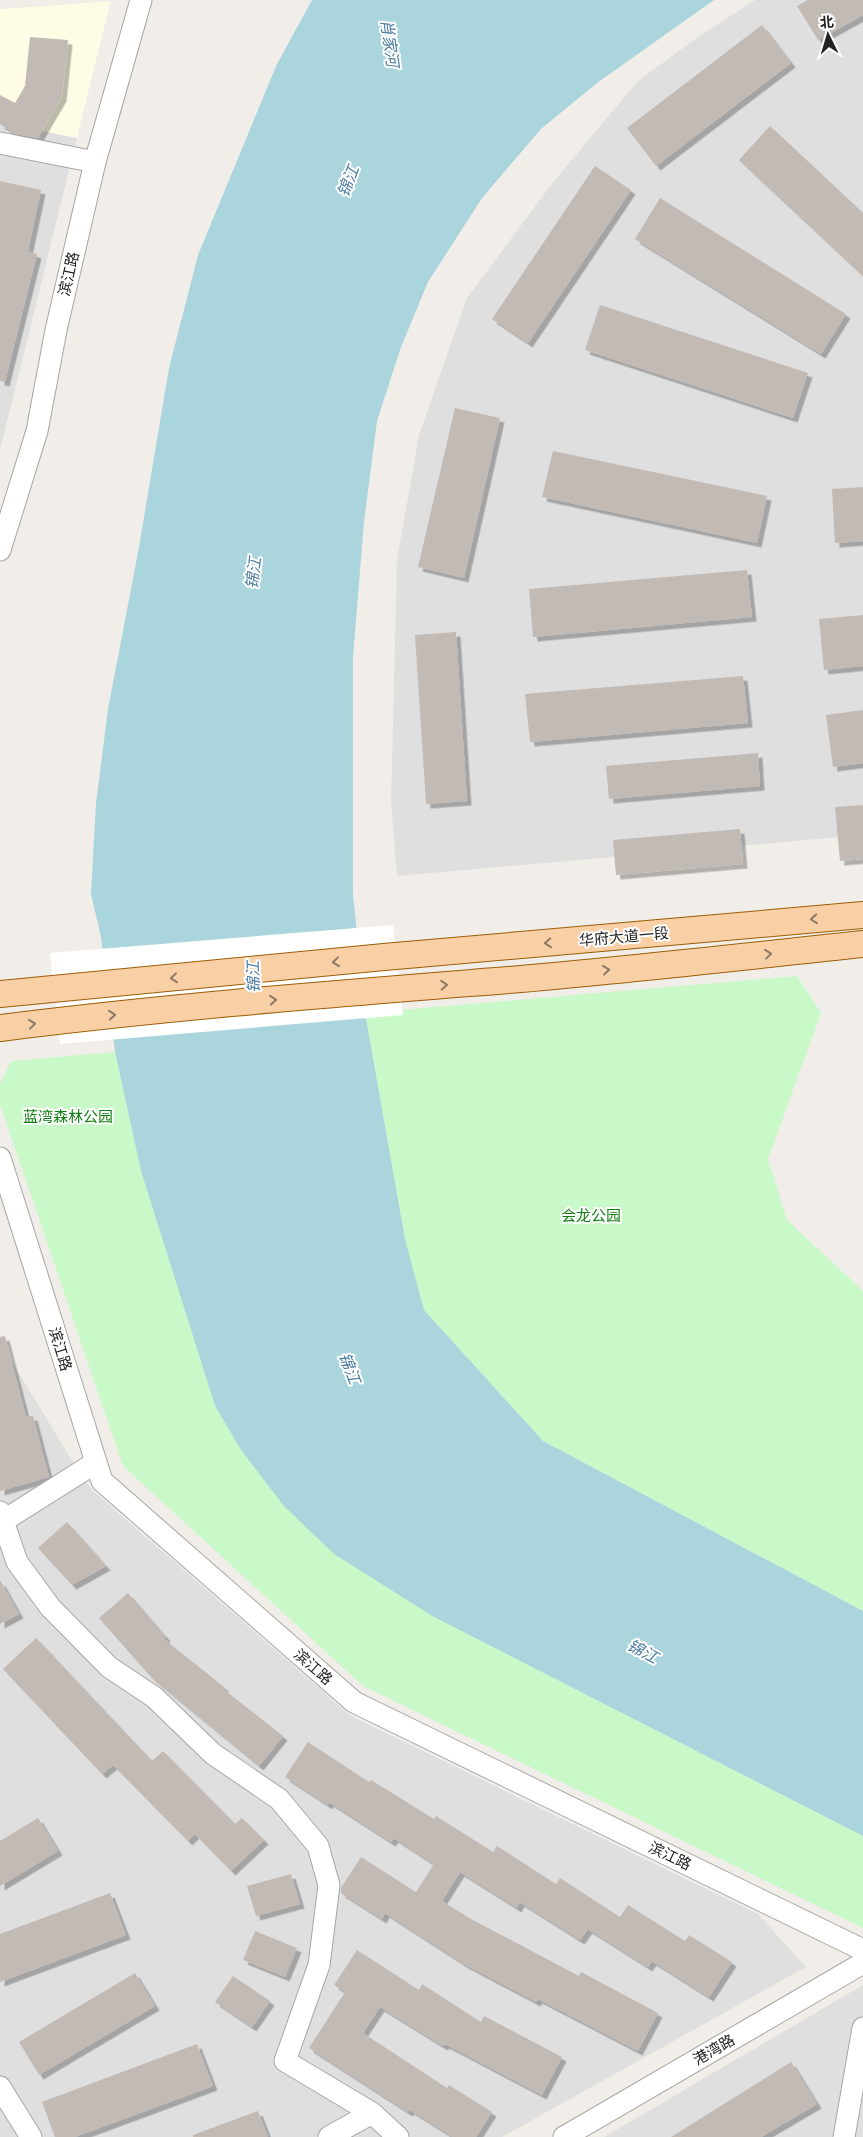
<svg xmlns="http://www.w3.org/2000/svg" width="863" height="2137" font-family="Commissioner,'Noto Sans SC',sans-serif">
	<style>
		.residential { fill: #e0dfdf }
		.education { fill: #fefce5 }
		.park { fill: #c9f8c9 }
		.water { fill: #abd5dd }
		.pier { fill: #fff }
		.building { fill: #c2bab5; filter: url(#shadow) }
		.lines { fill: none; stroke-linecap: round; stroke-linejoin: round }
		.minor-casing { stroke: #a6a6a6; stroke-width: 23 }
		.major-casing { stroke: #9a5e05; stroke-width: 28 }
		.minor { stroke: #fff; stroke-width: 21 }
		.major { stroke: #f9cfa6; stroke-width: 26 }
		.oneway { stroke: #8e7864 }
		.labels { text-anchor: middle; stroke-width: 4; stroke-linejoin: round; paint-order: stroke }
		.street-label { font-size: 15px; fill: #222; stroke: #fff }
		.park-label { font-size: 15px; fill: #107f11; stroke: #fff }
		.water-label { font-size: 16px; font-style: italic; fill: #4a7b9f; stroke: #fff }
	</style>
	<defs>
		<filter id="shadow"><feDropShadow dx="4.5" dy="4.5" stdDeviation="0" flood-color="#0004"/></filter>
	</defs>
	<rect width="100%" height="100%" fill="#f1eee9"/>
	<g class="residential">
		<path d="M755,0h108v835l-466,41 -6,-73 6,-243 22,-125 48,-137 87,-117 83,-99 58,-43z"/>
		<path d="M111,1l-34,137 -77,312v-441z"/>
		<path d="M0,1342l79,130 13,18 259,226 407,198 48,53 -304,170h-502z"/>
		<path d="M863,1985v152h-259z"/>
	</g>
	<path class="education" d="M111,1l-34,137 -77,-15v-114z"/>
	<g class="park">
		<path d="M797,976l24,37 -53,146 19,61 76,71v320l-320,-170 -119,-131 -19,-71 -40,-226z"/>
		<path d="M115,1052l26,119 74,235 26,44 193,167 429,219v92l-500,-242 -240,-220 -123,-362v-20l11,-23z"/>
	</g>
	<path class="water" d="M312,0h402l-117,83 -56,46 -59,69 -54,84 -27,65 -24,74 -13,101 -11,135v237l12,119 40,226 19,71 119,131 320,170v225l-429,-219 -100,-63 -50,-48 -43,-56 -26,-44 -74,-235 -26,-119 -14,-115 -10,-43 5,-91 12,-94 31,-162 30,-179 29,-113 79,-191z"/>
	<path class="pier" d="M393,925l10,90 -343,29 -10,-91z"/>
	<g class="building">
		<path d="M808,0h55v15l-45,25 -21,-34z"/>
		<path d="M762,25l29,38 -135,103 -29,-38z"/>
		<path d="M30,37l38,3 -6,57 -24,41 -22,-4 -16,-10v-29l15,8 10,-17z"/>
		<path d="M770,126l93,87v63l-124,-116z"/>
		<path d="M595,166l36,24 -103,153 -36,-24z"/>
		<path d="M0,181l41,9 -13,61 9,3 -32,128 -5,-1z"/>
		<path d="M660,198l186,116 -25,40 -186,-115z"/>
		<path d="M600,305l208,68 -15,45 -208,-68z"/>
		<path d="M455,408l45,10 -36,160 -46,-11z"/>
		<path d="M553,451l214,45 -10,47 -215,-46z"/>
		<path d="M863,487v54l-28,2 -3,-54z"/>
		<path d="M747,570l5,47 -219,20 -4,-48z"/>
		<path d="M863,615v51l-39,4 -5,-51z"/>
		<path d="M456,632l11,169 -41,3 -11,-169z"/>
		<path d="M743,676l5,47 -218,19 -5,-48z"/>
		<path d="M863,710v53l-30,4 -7,-52z"/>
		<path d="M758,753l2,33 -151,13 -3,-33z"/>
		<path d="M863,805v54l-23,2 -5,-54z"/>
		<path d="M740,829l3,35 -127,11 -3,-35z"/>
		<path d="M5,1336l21,81 7,-1 16,61 -49,14v-154z"/>
		<path d="M67,1522l39,44 -34,19 -34,-37z"/>
		<path d="M0,1580l19,34 -19,10z"/>
		<path d="M128,1593l38,44 -2,2 60,48 -1,2 60,47 -24,30 -107,-88 -53,-60z"/>
		<path d="M36,1638l116,123 11,-10 72,73 7,-6 22,22 -33,31 -36,-37 -7,7 -75,-76 -11,9 -99,-105z"/>
		<path d="M308,1742l61,40 2,-2 63,39 2,-3 57,36 4,-6 59,38 4,-6 60,39 8,-12 57,36 4,-6 43,27 -23,35 -57,-36 -4,6 -60,-38 -8,11 -60,-38 -3,6 -57,-36 -18,29 29,18 108,57 2,-4 77,41 -20,38 -100,-52 -2,3 -72,-38 -79,-51 -3,6 -41,-26v-5l20,-31 55,35 18,-28 -40,-26 -3,4 -62,-40 -1,3 -43,-28z"/>
		<path d="M38,1818l20,33 -58,35v-45z"/>
		<path d="M291,1874l9,30 -44,12 -9,-30z"/>
		<path d="M110,1893l16,42 -126,47v-48z"/>
		<path d="M255,1931l42,17 -12,29 -42,-17z"/>
		<path d="M357,1950l62,40 3,-6 59,38 3,-6 78,41 -20,38 -97,-51 -2,2 -63,-39 -17,26 84,55 2,-3 43,27 -16,25h-23l-43,-27 -2,2 -99,-64 36,-56 -11,-7z"/>
		<path d="M135,1973l20,33 -116,69 -20,-33z"/>
		<path d="M233,1976l37,25 -18,26 -37,-25z"/>
		<path d="M197,2044l16,42 -138,51h-20l-13,-35z"/>
		<path d="M791,2062l26,42 -56,33h-90z"/>
		<path d="M258,2111l10,26h-75v-2z"/>
	</g>
	<g class="lines">
		<g class="minor-casing">
			<g id="minor">
				<path d="M0,143l95,19"/>
				<path d="M0,550l37,-119 19,-101 39,-168 46,-162"/>
				<path d="M0,1158l102,323 252,221 509,248"/>
				<path d="M0,1512l3,9 92,-58"/>
				<path d="M3,1521l14,41 33,45 59,60 45,30 59,57 66,45 39,47 11,39 -10,80 -34,96 87,52"/>
				<path d="M0,2087l31,50"/>
				<path d="M329,2137l43,-24 26,24"/>
				<path d="M564,2137l299,-174"/>
				<path d="M844,2137l19,-109"/>
			</g>
		</g>
		<g class="major-casing">
			<g id="major">
				<path d="M0,994l384,-37 479,-42"/>
				<path d="M0,1028c173,-22 347,-35 521,-49 114,-10 228,-23 342,-35"/>
			</g>
		</g>
		<use href="#minor" class="minor"/>
		<use href="#major" class="major"/>
	</g>
	<defs><path id="oneway-chevron" d="M-2-3.5L2.5 0L-2 3.5" fill="none" stroke-width="1.6" stroke-linecap="round" stroke-linejoin="round" transform="scale(1.25)"/></defs>
	<g class="oneway">
		<use href="#oneway-chevron" transform="translate(814 919) rotate(175)"/>
		<use href="#oneway-chevron" transform="translate(548 943) rotate(175)"/>
		<use href="#oneway-chevron" transform="translate(768 954) rotate(-6)"/>
		<use href="#oneway-chevron" transform="translate(336 962) rotate(174)"/>
		<use href="#oneway-chevron" transform="translate(606 970) rotate(-6)"/>
		<use href="#oneway-chevron" transform="translate(174 978) rotate(174)"/>
		<use href="#oneway-chevron" transform="translate(444 985) rotate(-4)"/>
		<use href="#oneway-chevron" transform="translate(273 1000) rotate(-5)"/>
		<use href="#oneway-chevron" transform="translate(112 1015) rotate(-5)"/>
		<use href="#oneway-chevron" transform="translate(32 1024) rotate(-7)"/>
	</g>
	<g class="labels">
		<g class="street-label">
			<text transform="translate(69 274) rotate(-77)" y="5">滨江路</text>
			<text transform="translate(624 937) rotate(-5)" y="5">华府大道一段</text>
			<text transform="translate(60 1349) rotate(73)" y="5">滨江路</text>
			<text transform="translate(313 1667) rotate(41)" y="5">滨江路</text>
			<text transform="translate(670 1856) rotate(26)" y="5">滨江路</text>
			<text transform="translate(714 2050) rotate(-30)" y="5">港湾路</text>
		</g>
		<g class="park-label">
			<text x="68" y="1122">蓝湾森林公园</text>
			<text x="591" y="1221">会龙公园</text>
		</g>
		<g class="water-label">
			<text transform="translate(390 43) rotate(82)" y="6">肖家河</text>
			<text transform="translate(348 181) rotate(-69)" y="6">锦江</text>
			<text transform="translate(253 573) rotate(-83)" y="6">锦江</text>
			<text transform="translate(253 977) rotate(-92)" y="6">锦江</text>
			<text transform="translate(350 1368) rotate(69)" y="6">锦江</text>
			<text transform="translate(643 1651) rotate(28)" y="6">锦江</text>
		</g>
	</g>
	<g transform="translate(828 35) rotate(355)" stroke="#ffffff" stroke-width="4" paint-order="stroke">
	<path d="M0-4L9 19L0 12L-9 19Z" fill="#222222"/>
	<text y="-8" font-size="14" font-weight="bold" text-anchor="middle" fill="#222222">北</text>
	</g>
</svg>
